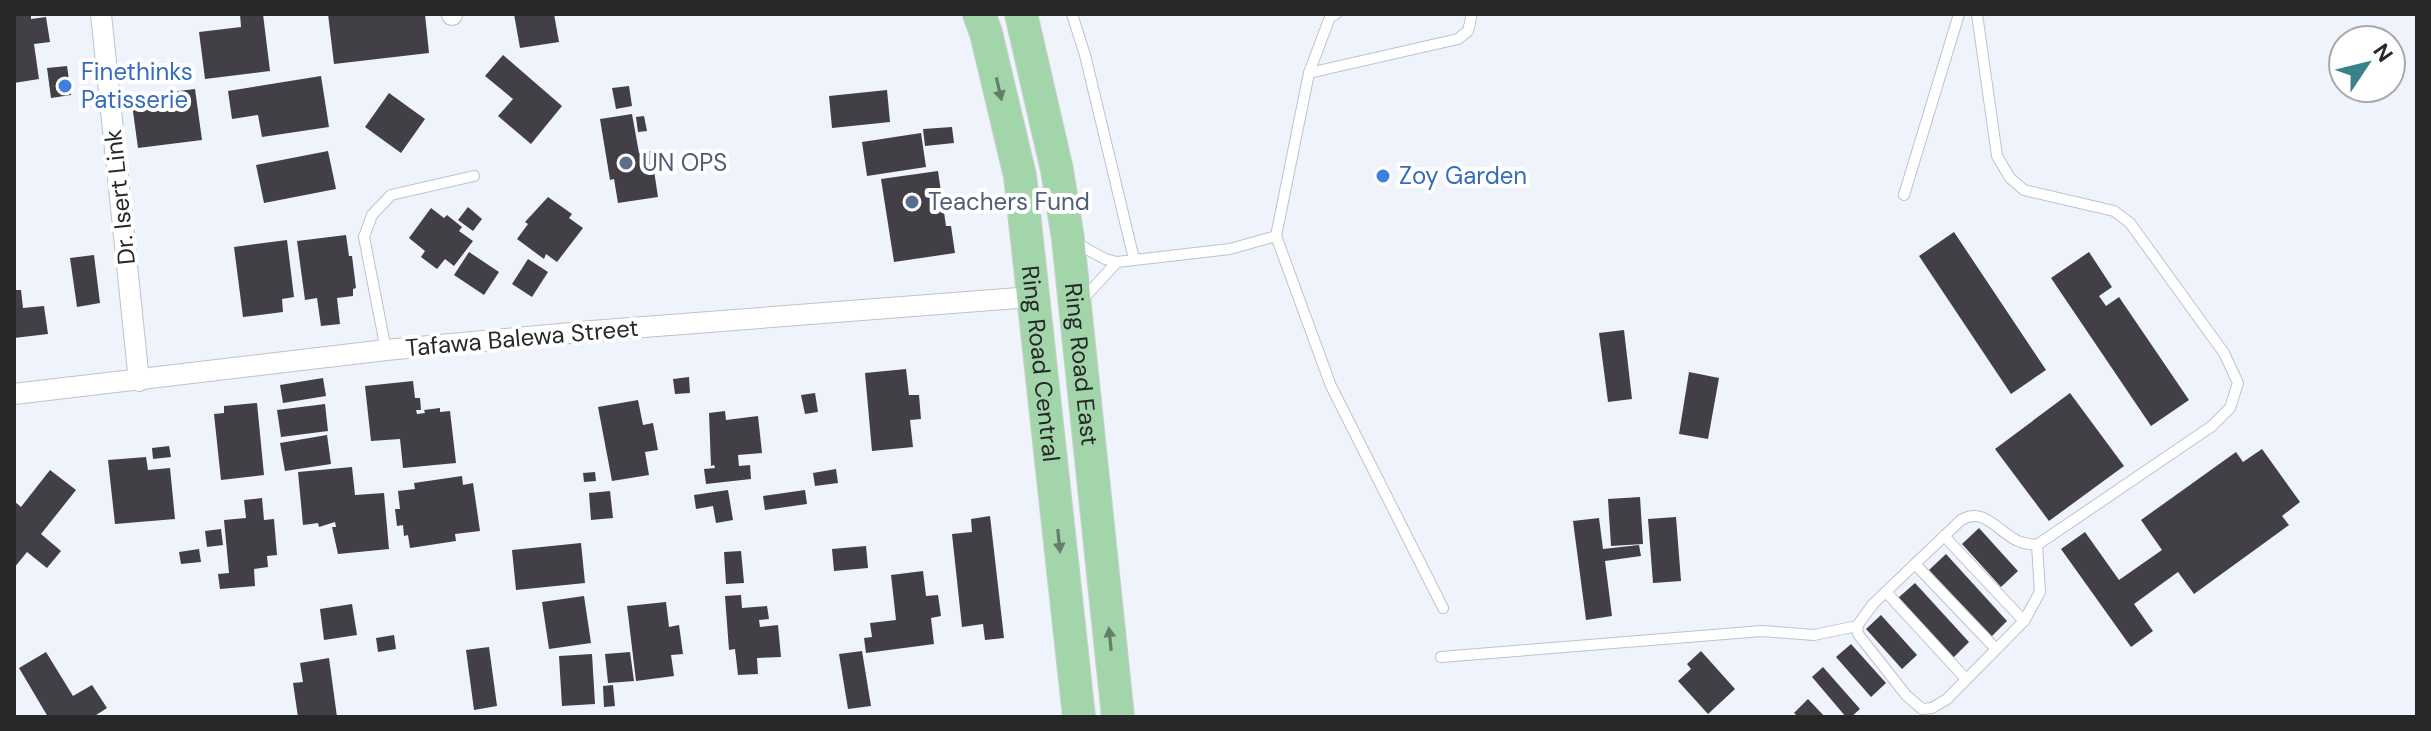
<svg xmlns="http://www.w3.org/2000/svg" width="2431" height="731" font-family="'DM Sans',sans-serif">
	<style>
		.building { fill: #433f46 }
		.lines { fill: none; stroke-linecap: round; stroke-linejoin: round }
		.service-casing { stroke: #bec2ca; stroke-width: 12 }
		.minor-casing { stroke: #bec2ca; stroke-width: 22 }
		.primary-casing { stroke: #cfd0d0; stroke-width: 34 }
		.service { stroke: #fff; stroke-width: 10 }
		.minor { stroke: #fff; stroke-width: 20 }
		.primary { stroke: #a2d5a9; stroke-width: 32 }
		.oneway { fill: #647e6a }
		.shop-dot { fill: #3f7fe0; stroke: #fff; stroke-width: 3 }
		.service-dot { fill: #5c6f8a; stroke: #fff; stroke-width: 3 }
		.labels { text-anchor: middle; stroke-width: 8; stroke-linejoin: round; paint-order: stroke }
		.shop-label { font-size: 24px; fill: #366cbe; stroke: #fff; text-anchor: start }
		.service-label { font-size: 24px; fill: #4e5e75; stroke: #fff; text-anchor: start }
		.street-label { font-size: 24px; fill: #26282a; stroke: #fff }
	</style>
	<rect width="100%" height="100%" fill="#eff4fc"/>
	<g class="building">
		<path d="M14,14h17v5l15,-2 4,25 -16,2 5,35 -25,4z"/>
		<path d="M240,14h23l7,57 -65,8 -6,-47 42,-5z"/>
		<path d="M328,14h97l4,39 -95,11z"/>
		<path d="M514,14h40l5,28 -39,6z"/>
		<path d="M503,55l59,51 -31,38 -33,-28 15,-17 -28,-23z"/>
		<path d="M67,66l4,29 -20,3 -4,-30z"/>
		<path d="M321,76l8,51 -67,10 -4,-22 -26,4 -4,-28z"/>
		<path d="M629,86l3,20 -16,3 -4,-21z"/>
		<path d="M195,89l7,51 -64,8 -7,-51z"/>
		<path d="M887,90l3,32 -58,6 -3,-32z"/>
		<path d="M389,93l36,26 -24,34 -36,-26z"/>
		<path d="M632,114l7,39 12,-2 7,46 -40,6 -4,-24 -4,1 -10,-61z"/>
		<path d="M644,116l3,15 -9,1 -2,-15z"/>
		<path d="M952,127l2,16 -29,3 -2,-17z"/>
		<path d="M921,133l5,34 -59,9 -5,-34z"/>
		<path d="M328,151l8,38 -72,14 -8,-38z"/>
		<path d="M938,171l8,55h5l4,27 -61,9 -13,-83z"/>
		<path d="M548,197l24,17 -3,4 14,10 -26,34 -11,-8 -2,5 -27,-20 11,-15 -3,-2z"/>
		<path d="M468,207l14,12 -9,12 -15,-11z"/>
		<path d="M431,208l13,10 3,-3 15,12 -3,4 14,10 -19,25 -9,-7 -8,10 -16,-12 4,-6 -16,-13z"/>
		<path d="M1954,232l92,138 -35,24 -92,-138z"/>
		<path d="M346,235l3,21h3l4,32 -3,1v7l-16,2 3,26 -19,2 -4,-28 -12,2 -8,-59z"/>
		<path d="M287,240l7,57 -12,2 1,13 -40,5 -9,-70z"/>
		<path d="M469,252l30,20 -15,23 -30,-20z"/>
		<path d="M2089,252l23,35 -13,9 7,10 13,-9 70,103 -38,26 -100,-148z"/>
		<path d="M94,255l6,48 -23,4 -7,-49z"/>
		<path d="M528,259l20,13 -16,25 -20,-13z"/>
		<path d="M14,290h7l2,18 21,-2 4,28 -34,4z"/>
		<path d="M1624,330l8,69 -24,3 -9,-69z"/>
		<path d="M906,369l3,26h10l2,24 -11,1 3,27 -41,4 -7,-78z"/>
		<path d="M1689,372l30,6 -11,61 -29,-5z"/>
		<path d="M689,377l1,16 -15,1 -2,-15z"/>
		<path d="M323,378l3,18 -43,7 -3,-18z"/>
		<path d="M413,381l2,17h5l1,12h-5l1,4 8,-1 -1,-3 16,-2v4l10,-1 6,52 -53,5 -3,-29 -29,2 -6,-55z"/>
		<path d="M815,393l3,19 -13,2 -4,-19z"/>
		<path d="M2070,393l54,73 -75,55 -54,-72z"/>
		<path d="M638,400l5,25 10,-2 5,27 -13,2 4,23 -37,6 -14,-74z"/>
		<path d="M257,403l7,72 -43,5 -7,-66 10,-1v-7z"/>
		<path d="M325,404l3,27 -47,6 -4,-27z"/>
		<path d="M725,411l1,9 32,-4 4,37 -24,2 1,11 11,-1 1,14 -45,5 -2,-15 11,-1 -1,-3 -3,1 -2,-53z"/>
		<path d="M327,435l4,29 -46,7 -5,-28z"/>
		<path d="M169,446l2,11 -18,2 -1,-11z"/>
		<path d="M2262,449l38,53 -18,14 7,9 -95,69 -16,-22 -44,32 19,27 -22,16 -70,-98 24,-17 34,48 43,-30 -21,-30 95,-68 7,10z"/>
		<path d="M146,457l2,13 22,-2 5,51 -60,5 -7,-64z"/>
		<path d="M352,467l3,28 29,-2 5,56 -51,5 -6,-27h4l-1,-5 -16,5 -1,-4 -15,2 -5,-53z"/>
		<path d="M836,469l2,14 -23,3 -2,-13z"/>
		<path d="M50,470l26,20 -35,44 20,17 -14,17 -20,-16 -13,16v-67l7,6z"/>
		<path d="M595,472l1,9 -12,1 -1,-9z"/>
		<path d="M462,476l1,9 10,-2 7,48 -25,3 1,7 -46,7 -2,-13 -4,1 -1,-11 -6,1 -2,-17h5l-2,-18 17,-2 -1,-6z"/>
		<path d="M728,490l5,30 -17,3 -3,-17 -17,3 -2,-14z"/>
		<path d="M805,490l2,14 -42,6 -2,-14z"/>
		<path d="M610,491l3,27 -22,2 -2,-27z"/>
		<path d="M1640,497l3,47 -32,2 -3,-47z"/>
		<path d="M262,498l2,22 10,-1 3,36 -10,1 1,11 -14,2 1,17 -35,3 -2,-15 11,-1 -5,-53 22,-2 -2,-18z"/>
		<path d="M990,516l14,122 -19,2 -2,-16 -21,3 -10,-93 20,-2 -1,-13z"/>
		<path d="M1676,517l5,64 -28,2 -5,-64z"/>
		<path d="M1599,518l4,31 36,-4 2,11 -36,5 7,55 -26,4 -13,-99z"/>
		<path d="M1979,528l39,43 -17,16 -39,-43z"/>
		<path d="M221,529l2,16 -16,2 -2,-16z"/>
		<path d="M581,543l4,40 -69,7 -4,-40z"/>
		<path d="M866,546l2,22 -34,3 -2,-22z"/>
		<path d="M199,549l2,13 -20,2 -2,-12z"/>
		<path d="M741,551l3,32 -18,1 -2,-32z"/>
		<path d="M1946,554l61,67 -16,16 -62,-67z"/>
		<path d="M923,571l3,25 12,-1 3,21 -10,2 3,26 -68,9 -2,-15 8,-1 -2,-14 26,-3 -5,-45z"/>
		<path d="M1915,583l54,59 -16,16 -55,-60z"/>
		<path d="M741,595l1,13 25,-2 2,13 -10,1 1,7 18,-2 3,32 -24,1 1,16 -20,1 -3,-26 -6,1 -4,-54z"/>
		<path d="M584,596l7,47 -42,6 -7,-47z"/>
		<path d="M666,602l3,25 10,-2 4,29 -12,1 3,21 -38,5 -9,-75z"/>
		<path d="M352,604l5,31 -33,5 -4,-31z"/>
		<path d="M1881,615l36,40 -15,14 -36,-40z"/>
		<path d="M394,635l2,14 -18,3 -2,-14z"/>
		<path d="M1851,644l35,39 -15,14 -35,-40z"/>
		<path d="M489,647l8,59 -23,4 -8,-60z"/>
		<path d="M862,651l9,55 -23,3 -9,-55z"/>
		<path d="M1701,651l34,38 -27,25 -30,-33 13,-12 -4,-5z"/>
		<path d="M46,652l27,44 19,-11 15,23 -14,9h-45l-29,-49z"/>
		<path d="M630,652l4,29 -26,2 -3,-29z"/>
		<path d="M592,654l3,50 -33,2 -3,-50z"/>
		<path d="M329,658l8,59h-39l-5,-34 10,-1 -3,-19z"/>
		<path d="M1823,667l37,42 -9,8h-5l-34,-40z"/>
		<path d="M613,685l2,21 -11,1 -1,-21z"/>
		<path d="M1808,699l17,18h-27l-4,-4z"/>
	</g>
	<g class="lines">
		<g class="service-casing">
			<g id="service">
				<path d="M1072,14l13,41 49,204"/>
				<path d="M1977,14l20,142 13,22 14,12 90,21 16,12 94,130 14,30 -8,25 -18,18 -175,119 3,47 -16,29 -77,78 -15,9 -10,1 -16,-14 -48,-61 -1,-8 16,-22 88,-84c23,-14 37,12 57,21 6,3 12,3 19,4"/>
				<path d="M1309,73l149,-34 10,-8 4,-17"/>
				<path d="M1904,195l55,-181"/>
				<path d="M1276,236l55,150 112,222"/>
				<path d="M1074,242l31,17 12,3 113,-13 46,-13 33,-163 21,-56 6,-3"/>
				<path d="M1083,299l34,-37"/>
				<path d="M386,350l-22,-113 8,-22 19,-20 83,-19"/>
				<path d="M1944,536l80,85"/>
				<path d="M1915,564l81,85"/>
				<path d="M1886,592l80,87"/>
				<path d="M1441,657l321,-26 52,4 43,-9"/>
			</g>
		</g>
		<g class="minor-casing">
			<g id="minor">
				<path d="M101,14l38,367"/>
				<path d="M452,14v1"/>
				<path d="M14,394l372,-44 206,-19 439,-34"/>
			</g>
		</g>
		<g class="primary-casing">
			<g id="primary">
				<path id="s1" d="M979,14l7,19 34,143 59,541"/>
				<path id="s2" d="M1021,14l36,156 11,69 50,478"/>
			</g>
		</g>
		<use href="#service" class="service"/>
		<use href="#minor" class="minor"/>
		<use href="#primary" class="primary"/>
	</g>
	<defs><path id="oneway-solid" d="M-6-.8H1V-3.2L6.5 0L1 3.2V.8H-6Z" transform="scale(2)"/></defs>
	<g class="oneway">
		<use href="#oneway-solid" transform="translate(999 89) rotate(77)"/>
		<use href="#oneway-solid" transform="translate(1059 541) rotate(84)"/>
		<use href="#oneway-solid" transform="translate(1110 639) rotate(-96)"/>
	</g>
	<g class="shop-dot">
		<circle cx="65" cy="86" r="8"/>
		<circle cx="1383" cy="176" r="8"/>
	</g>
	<g class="service-dot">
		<circle cx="626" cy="163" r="8"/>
		<circle cx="912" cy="202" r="8"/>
	</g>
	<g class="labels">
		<g class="shop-label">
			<text x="81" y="80">Finethinks<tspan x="81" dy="28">Patisserie</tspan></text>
			<text x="1399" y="184">Zoy Garden</text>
		</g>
		<g class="service-label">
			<text x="642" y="171">UN OPS</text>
			<text x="928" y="210">Teachers Fund</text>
		</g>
		<g class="street-label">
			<text transform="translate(120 197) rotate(-96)" y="8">Dr. Isert Link</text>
			<text transform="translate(522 338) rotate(-5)" y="8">Tafawa Balewa Street</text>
			<text dy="8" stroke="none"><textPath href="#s1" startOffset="356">Ring Road Central</textPath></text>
			<text dy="8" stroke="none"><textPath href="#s2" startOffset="356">Ring Road East</textPath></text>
		</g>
	</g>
	<rect width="2431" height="731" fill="none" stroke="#26282a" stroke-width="32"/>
	<g transform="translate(2367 64) rotate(55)"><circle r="38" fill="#ffffff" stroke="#a8a9aa" stroke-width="2"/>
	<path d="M0-6L14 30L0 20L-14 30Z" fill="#3a818a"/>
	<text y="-12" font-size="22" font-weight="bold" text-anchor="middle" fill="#26282a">N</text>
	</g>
</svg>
